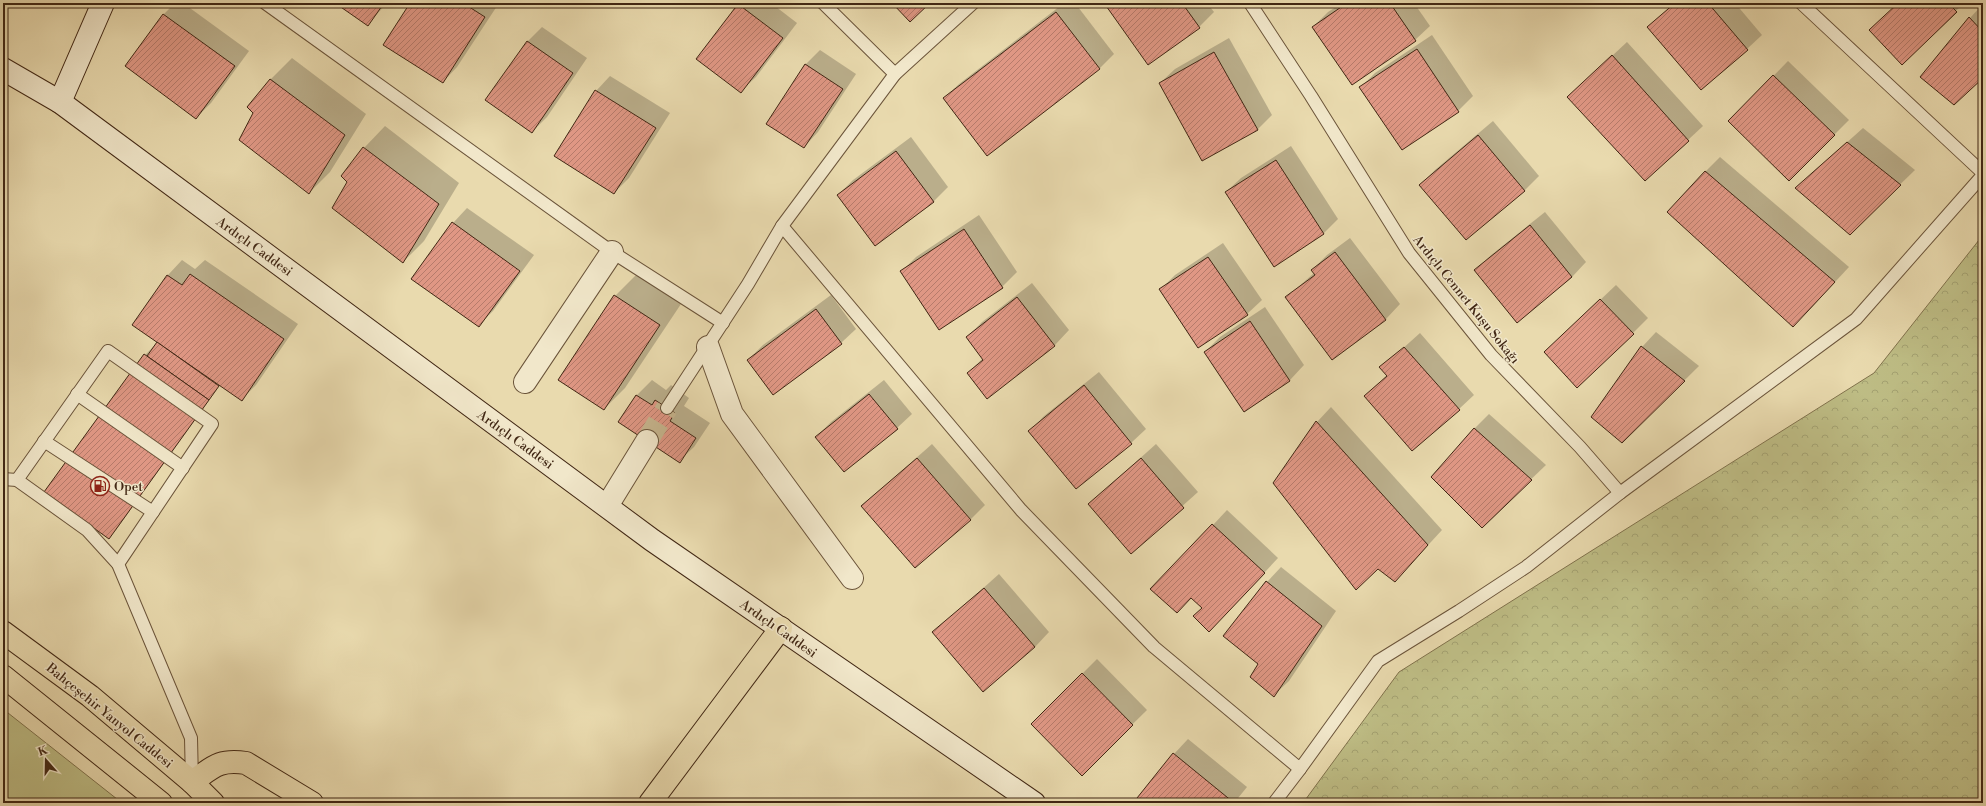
<svg xmlns="http://www.w3.org/2000/svg" width="1986" height="806" font-family="'Libre Bodoni',serif">
	<style>
		.green { fill: #bebd85; stroke: #80724c }
		.park { fill: url(#park-crowns); stroke: #80724c }
		.shadow { fill: #0003 }
		.building { fill: url(#building-hatch); stroke: #412714 }
		.lines { fill: none; stroke-linecap: round; stroke-linejoin: round }
		.street-tunnel { stroke: #c7b68f; stroke-width: 22; stroke-dasharray: 22 11; stroke-linecap: butt }
		.lane-casing { stroke: #6b543a; stroke-width: 14 }
		.street-casing { stroke: #6b543a; stroke-width: 24 }
		.secondary-casing { stroke: #412714; stroke-width: 24 }
		.primary-casing { stroke: #412714; stroke-width: 24 }
		.lane { stroke: #f1e7ca; stroke-width: 12 }
		.street { stroke: #f1e7ca; stroke-width: 22 }
		.secondary { stroke: #f1e7ca; stroke-width: 22 }
		.primary { stroke: #e9daae; stroke-width: 22 }
		.labels { text-anchor: middle; stroke-width: 3; stroke-linejoin: round; paint-order: stroke }
		.street-label { font-size: 13px; fill: #412714; stroke: #f1e7ca }
		.poi-label { font-size: 13px; fill: #412714; stroke: #f1e7ca; text-anchor: start }
	</style>
	<defs>
		<pattern id="park-crowns" width="20" height="18" patternUnits="userSpaceOnUse"><rect width="20" height="18" fill="#bebd85"/><path d="M2 6a3 3 0 1 1 6 0M12 15a3 3 0 1 1 6 0" fill="none" stroke="#a4a272"/></pattern>
		<pattern id="building-hatch" width="6" height="6" patternUnits="userSpaceOnUse"><rect width="6" height="6" fill="#df9784"/><path d="M-1 1l2-2M0 6l6-6M5 7l2-2" fill="none" stroke="#b67b6b"/></pattern>
	</defs>
	<rect width="100%" height="100%" fill="#e9daae"/>
	<filter id="stains"><feTurbulence type="fractalNoise" baseFrequency=".005" numOctaves="4"/><feColorMatrix values="0 0 0 0 .2 0 0 0 0 .09 0 0 0 0 .02 0 0 0 .5 -.17"/></filter>
	<radialGradient id="worn" r=".72"><stop offset=".6" stop-color="#630" stop-opacity="0"/><stop offset="1" stop-color="#630" stop-opacity=".3"/></radialGradient>
	<path class="green" d="M3,709l119,94h-119z"/>
	<path class="park" d="M1983,235v568h-680l96,-131 475,-299z"/>
	<g class="shadow">
		<path d="M175,3h8l66,48 -38,52 -15,15 -70,-52 38,-52z"/>
		<path d="M337,3h50l-19,21z"/>
		<path d="M411,3h88l-42,64 -14,15z"/>
		<path d="M740,3h31l26,20 -41,54 -15,14 -3,-86z"/>
		<path d="M1064,3h11l39,51 -14,14 -112,86 -44,-56 15,-14z"/>
		<path d="M1105,3h102l7,9 -15,15z"/>
		<path d="M1342,3h72l16,23 -15,14 -102,-13 15,-15z"/>
		<path d="M1674,3h61l27,32 -15,14 -98,-22z"/>
		<path d="M1898,3h66l-62,60z"/>
		<path d="M1983,4v73l-13,-59z"/>
		<path d="M542,27l45,31 -40,59 -15,15 -5,-90z"/>
		<path d="M1432,35l41,61 -15,15 -56,38 -41,-62 14,-14z"/>
		<path d="M1229,38l43,77 -15,15 -97,-47 15,-14z"/>
		<path d="M1627,42l76,84 -58,54 -77,-83z"/>
		<path d="M820,50l36,24 -38,58 -14,15 1,-82z"/>
		<path d="M292,58l74,56 -36,58 -21,21 -55,-80 -5,-6 22,-28z"/>
		<path d="M1788,61l61,59 -60,60 -60,-59z"/>
		<path d="M610,76l60,37 -41,65 -15,15 -18,-102z"/>
		<path d="M1493,121l46,55 -14,14 -59,49 -46,-54 15,-15z"/>
		<path d="M385,126l74,57 -35,58 -21,21 -55,-80 -6,-6 22,-28z"/>
		<path d="M1863,128l52,42 -65,63 -54,-45z"/>
		<path d="M911,137l37,50 -14,14 -59,44 -37,-50 15,-15z"/>
		<path d="M1291,146l47,73 -14,14 -49,33 -49,-74 15,-14z"/>
		<path d="M1720,157l129,110 -41,44 -103,-139z"/>
		<path d="M467,208l67,47 -41,56 -14,14 -26,-102z"/>
		<path d="M1545,212l41,50 -14,15 -55,44 -41,-51 14,-14z"/>
		<path d="M979,215l38,57 -15,15 -101,-15 15,-15z"/>
		<path d="M1350,238l50,66 -14,15 -53,39 -46,-61 27,-24 -2,-3 15,-15z"/>
		<path d="M1223,243l39,57 -15,14 -86,-25 14,-14z"/>
		<path d="M182,260l13,9 10,-9 93,64 -42,61 -14,14 -22,-14 -104,145 -8,7 -62,-45 99,-137 13,-13 -25,-17 35,-50z"/>
		<path d="M636,275l45,29 -56,84 -21,21 11,-113z"/>
		<path d="M1032,283l37,47 -14,15 -68,52 -19,-24 15,-15 -16,-21 15,-15z"/>
		<path d="M1616,285l32,33 -15,15 -73,5z"/>
		<path d="M831,295l25,34 -15,14 -93,17 15,-15z"/>
		<path d="M1265,307l39,58 -14,15 -46,30 -39,-58 15,-15z"/>
		<path d="M1656,332l43,34 -77,76 20,-95z"/>
		<path d="M1420,333l54,62 -15,14 -94,-13 22,-21 -6,-7z"/>
		<path d="M1099,372l47,57 -15,14 -101,-12 14,-15z"/>
		<path d="M652,380l14,10 5,-5 18,13 -5,8 26,17 -16,24 -15,14 -59,-39 17,-27z"/>
		<path d="M884,380l28,34 -15,14 -81,9 15,-15z"/>
		<path d="M1331,407l111,123 -47,51 -78,-159z"/>
		<path d="M1489,414l57,51 -64,61 -8,-97z"/>
		<path d="M932,444l53,61 -15,15 -108,-14z"/>
		<path d="M1156,444l42,48 -67,60 -42,-48z"/>
		<path d="M1227,510l51,48 -54,58 -21,-8 10,-83z"/>
		<path d="M1281,567l55,44 -47,70 -15,14 -15,-31 -34,-28 42,-54z"/>
		<path d="M999,574l50,58 -14,15 -101,-15z"/>
		<path d="M1097,659l50,51 -65,64 -50,-50z"/>
		<path d="M1188,739l59,48 -13,16h-100l40,-49z"/>
	</g>
	<g class="building">
		<path d="M335,3h49l-16,23z"/>
		<path d="M410,3h53l22,14 -42,66 -60,-38z"/>
		<path d="M892,3h38l-20,19z"/>
		<path d="M1104,3h78l18,25 -52,37z"/>
		<path d="M1347,3h43l26,38 -64,44 -40,-58z"/>
		<path d="M1675,3h33l40,47 -47,40 -54,-63z"/>
		<path d="M1898,3h50l9,9 -55,53 -33,-35z"/>
		<path d="M738,4l45,34 -42,55 -45,-34z"/>
		<path d="M1056,12l44,57 -113,87 -44,-58z"/>
		<path d="M163,14l72,52 -39,53 -71,-53z"/>
		<path d="M1969,17l14,15v46l-29,27 -34,-28z"/>
		<path d="M527,41l46,32 -41,60 -47,-33z"/>
		<path d="M1417,49l42,63 -57,38 -43,-63z"/>
		<path d="M1214,52l44,78 -56,31 -43,-78z"/>
		<path d="M1612,55l77,86 -44,40 -78,-84z"/>
		<path d="M805,64l38,25 -39,59 -38,-24z"/>
		<path d="M1773,75l62,60 -46,46 -61,-60z"/>
		<path d="M270,79l75,56 -36,59 -70,-54 14,-27 -6,-6z"/>
		<path d="M595,90l61,38 -42,66 -60,-38z"/>
		<path d="M1478,135l47,56 -59,49 -47,-55z"/>
		<path d="M1847,142l54,43 -51,50 -55,-47z"/>
		<path d="M363,147l76,57 -36,59 -71,-55 15,-26 -6,-6z"/>
		<path d="M896,151l38,51 -59,44 -38,-51z"/>
		<path d="M1276,160l48,74 -50,33 -49,-75z"/>
		<path d="M1705,171l130,111 -42,45 -126,-115z"/>
		<path d="M452,222l68,49 -41,56 -68,-48z"/>
		<path d="M1530,225l42,52 -55,46 -43,-53z"/>
		<path d="M964,229l39,59 -64,42 -39,-59z"/>
		<path d="M1335,252l51,68 -54,40 -47,-63 30,-22 -4,-5z"/>
		<path d="M1208,257l40,58 -50,33 -39,-59z"/>
		<path d="M190,274l94,65 -42,62 -110,-76 35,-50 15,10z"/>
		<path d="M614,295l46,30 -56,85 -46,-30z"/>
		<path d="M1017,297l38,49 -68,53 -20,-26 16,-13 -17,-23z"/>
		<path d="M1600,299l34,35 -57,54 -33,-36z"/>
		<path d="M816,309l26,35 -69,51 -26,-35z"/>
		<path d="M1250,321l40,60 -46,31 -40,-60z"/>
		<path d="M157,342l62,44 -10,14 -62,-44z"/>
		<path d="M1641,346l44,35 -63,62 -31,-26z"/>
		<path d="M1404,347l56,63 -48,41 -48,-55 23,-20 -8,-9z"/>
		<path d="M144,354l65,46 -100,139 -65,-47z"/>
		<path d="M1084,385l48,59 -56,45 -48,-58z"/>
		<path d="M869,394l29,35 -54,43 -29,-35z"/>
		<path d="M636,395l16,10 3,-5 20,13 -5,8 26,17 -16,25 -62,-41z"/>
		<path d="M1316,421l112,124 -33,37 -17,-13 -22,21 -83,-107z"/>
		<path d="M1474,428l58,52 -50,48 -51,-51z"/>
		<path d="M917,458l54,62 -56,48 -54,-62z"/>
		<path d="M1141,458l43,50 -53,46 -43,-50z"/>
		<path d="M1212,524l53,49 -56,59 -16,-16 9,-8 -11,-10 -14,15 -27,-24z"/>
		<path d="M1266,581l56,45 -48,71 -24,-20 8,-13 -35,-28z"/>
		<path d="M984,588l51,59 -52,45 -51,-60z"/>
		<path d="M1082,673l51,52 -51,51 -51,-52z"/>
		<path d="M1173,753l60,49v1h-100z"/>
	</g>
	<g class="lines">
		<path class="street-tunnel" d="M647,441l20,-33"/>
		<g class="lane-casing">
			<g id="lane">
				<path d="M265,3l347,249 111,71"/>
				<path d="M823,3l72,71"/>
				<path d="M1250,3l61,93 98,157 82,102 89,92 40,46"/>
				<path d="M1801,3l182,170"/>
				<path d="M782,226l239,284 133,137 146,122 78,-108 81,-50 67,-44 94,-74 236,-174 127,-144"/>
				<path d="M77,394l106,74"/>
				<path d="M667,408l81,-124 34,-58 113,-152 78,-71"/>
				<path d="M44,441l109,71"/>
				<path d="M3,479l14,1 70,50 31,34 73,174 1,44"/>
				<path d="M17,480l91,-129 104,73 -94,140"/>
				<path d="M1274,803l26,-34"/>
			</g>
		</g>
		<g class="street-casing">
			<g id="street">
				<path d="M708,347l24,67 120,164"/>
				<path d="M525,382l87,-130"/>
				<path d="M607,506l40,-65"/>
			</g>
		</g>
		<g class="secondary-casing">
			<g id="secondary">
				<path d="M3,69l57,33 592,438 382,263"/>
				<path d="M60,102l43,-99"/>
			</g>
		</g>
		<g class="primary-casing">
			<g id="primary">
				<path d="M3,632l87,64 102,86 21,21"/>
				<path d="M3,676l158,127"/>
				<path d="M192,782c21,-15 27,-23 54,-19l66,40"/>
				<path d="M650,803l131,-175"/>
			</g>
		</g>
		<use href="#lane" class="lane"/>
		<use href="#street" class="street"/>
		<use href="#secondary" class="secondary"/>
		<use href="#primary" class="primary"/>
	</g>
	<defs>
		<g id="fuel-ring" transform="scale(1)"><circle r="9.5" fill="#f1e7ca" stroke="#8f2418" stroke-width="1.5"/><path d="M-5.5-6h7V0h2V4h1.3V-2.5L3-4.5l.8-.8L6-3V5H2.5V1h-1V6h-7ZM-4.2-4.7v3.2H.2V-4.7Z" fill="#8f2418"/></g>
	</defs>
	<g fill-rule="evenodd">
		<use href="#fuel-ring" x="100" y="486"/>
	</g>
	<g class="labels">
		<g class="street-label">
			<text transform="translate(255 246) rotate(36)" y="5">Ardıçlı Caddesi</text>
			<text transform="translate(1467 299) rotate(51)" y="5">Ardıçlı Cennet Kuşu Sokağı</text>
			<text transform="translate(516 439) rotate(36)" y="5">Ardıçlı Caddesi</text>
			<text transform="translate(779 628) rotate(35)" y="5">Ardıçlı Caddesi</text>
			<text transform="translate(110 715) rotate(39)" y="5">Bahçeşehir Yanyol Caddesi</text>
		</g>
		<g class="poi-label">
			<text x="114" y="491">Opet</text>
		</g>
	</g>
	<rect width="1986" height="806" fill="none" stroke="#e9daae" stroke-width="16"/>
	<rect x="4" y="4" width="1978" height="798" fill="none" stroke="#412714" stroke-width="2"/>
	<rect x="8" y="8" width="1970" height="790" fill="none" stroke="#412714"/>
	<g transform="translate(46 760) rotate(340)" stroke="#f1e7ca" stroke-width="3" paint-order="stroke">
	<path d="M0-3L7 15L0 10L-7 15Z" fill="#412714"/>
	<text y="-6" font-size="11" font-weight="bold" text-anchor="middle" fill="#412714">K</text>
	</g>
	<rect width="100%" height="100%" filter="url(#stains)"/>
	<rect width="100%" height="100%" fill="url(#worn)"/>
</svg>
